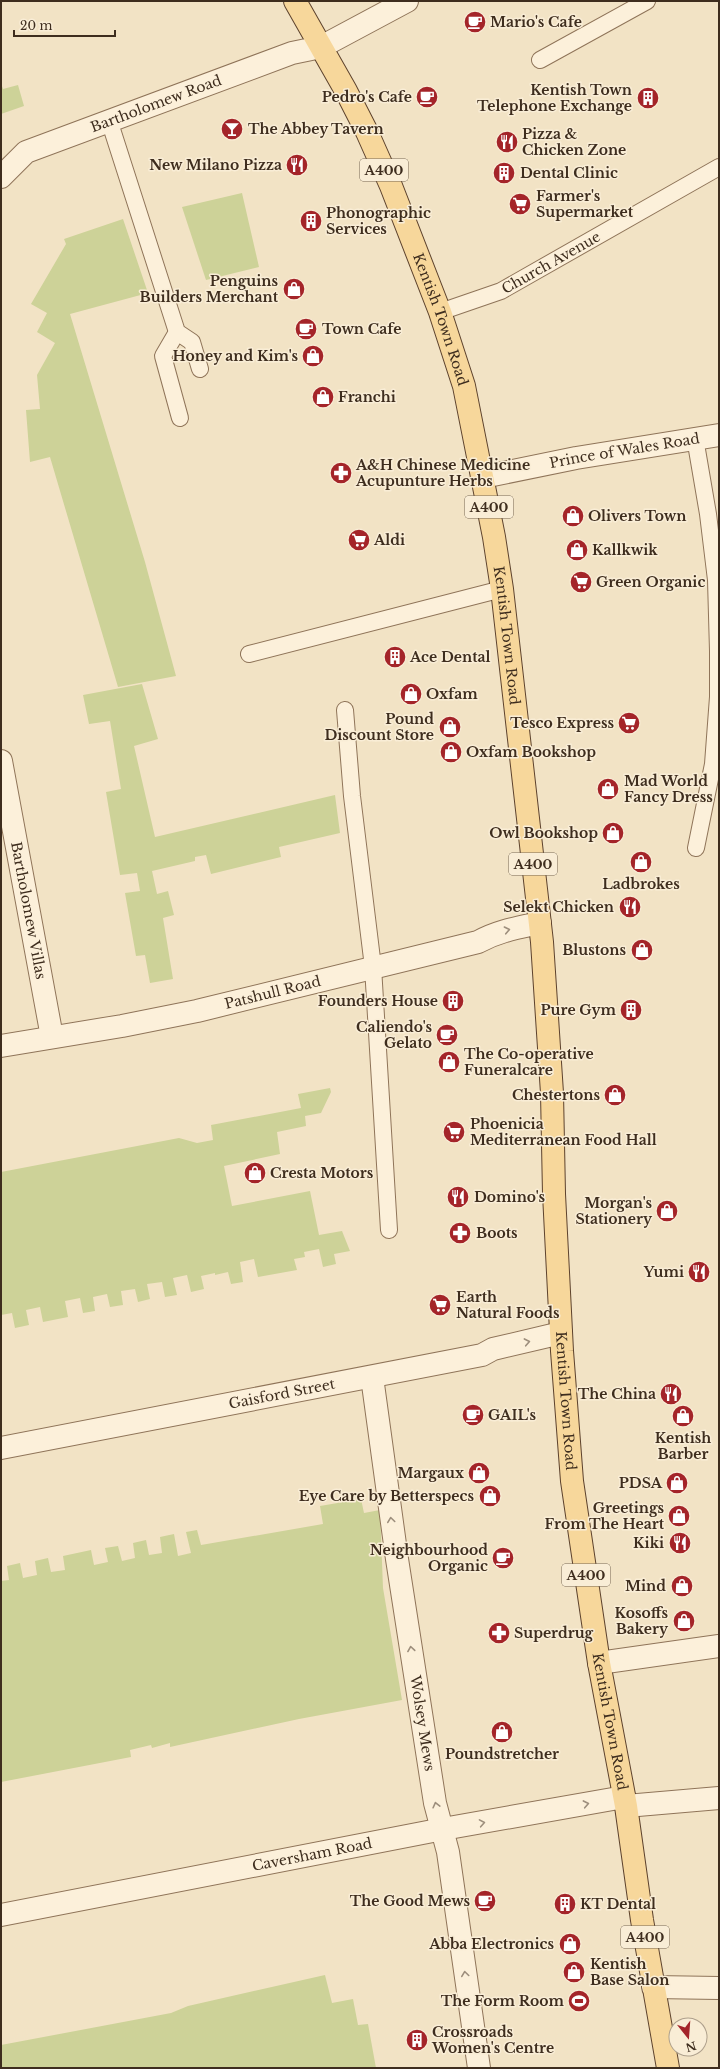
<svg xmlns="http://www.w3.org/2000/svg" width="720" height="2069" font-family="'Libre Baskerville',serif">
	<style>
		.green { fill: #cdd298 }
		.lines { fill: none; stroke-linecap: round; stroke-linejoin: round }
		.service-casing { stroke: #8f7459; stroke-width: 18 }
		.minor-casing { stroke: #8f7459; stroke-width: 24 }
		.tertiary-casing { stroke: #8f7459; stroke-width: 24 }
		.primary-casing { stroke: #5d422d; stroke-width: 24 }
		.service { stroke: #fcf0da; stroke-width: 16 }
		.minor { stroke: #fcf0da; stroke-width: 22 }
		.tertiary { stroke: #fcf0da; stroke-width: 22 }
		.primary { stroke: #f7d79b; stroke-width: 22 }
		.oneway { stroke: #9d8e7c }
		.labels { text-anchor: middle; stroke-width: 3; stroke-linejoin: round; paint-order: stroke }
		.shield { fill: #f9edd6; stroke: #766755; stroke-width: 1 }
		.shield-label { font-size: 13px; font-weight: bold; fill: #3e2d1e }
		.poi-label { font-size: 14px; font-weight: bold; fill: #3e2d1e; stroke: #f9edd6; text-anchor: start }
		.street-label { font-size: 14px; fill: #3e2d1e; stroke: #f9edd6 }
	</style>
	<rect width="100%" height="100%" fill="#f2e3c5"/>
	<g class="green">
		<path d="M1,83l2,6 15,-4 6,21 -23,8z"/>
		<path d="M242,193l17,74 -53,13 -24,-73z"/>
		<path d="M123,219l25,74 -78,21 75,248 31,114 -58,11 -68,-230 -20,5 -4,-52 14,-1 -3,-34 18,-32 -18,-11 10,-19 -16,-9 35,-60 -2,-5z"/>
		<path d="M142,684l16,55 -24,7 21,91 180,-42 5,38 -61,14 2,10 -70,17 -5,-19 -11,2v4l-43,10 5,23 11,-3 6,24 -11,3 10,61 -23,4 -5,-28 -9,1 -11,-63 15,-2 -3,-18 -17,2 -14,-83 15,-3 -11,-68 -21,3 -6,-29z"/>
		<path d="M330,1088l1,4 -10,21 -16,3 1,10 -29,6 3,22 -56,12 8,40 78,-15 9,44 23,-4 8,20 -16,3 2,10 -13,3 -4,-18 -15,3 1,5 -11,2 3,11 -39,7 -4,-18 -14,3 3,20 -12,2 -3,-12 -13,3v-2l-14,3 3,13 -13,3 -4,-17 -14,3 4,17 -12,2 -3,-15 -15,2 3,15 -12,3 -3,-13 -14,2 2,14 -13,2 -3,-13 -14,3 2,14 -12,2 -3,-15 -15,3 3,16 -25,5 -3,-15 -14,3 3,15 -14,3 -3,-15 -11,2v-143l178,-34 18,5 16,-3 -2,-15 90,-17 -3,-14z"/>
		<path d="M361,1499l3,14 16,-3 3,78 19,112 -103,19 -129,28v-4l-18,5 -1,-3 -21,5 1,7 -130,25v-201l8,-1 -2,-14 13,-3 3,15 14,-3 -2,-14 13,-3 3,14 14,-2 -2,-14 28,-6 3,15 14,-3 -3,-14 13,-2 4,15 13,-3 -2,-15 13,-3 3,15 13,-2 -2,-16 14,-3 4,22 13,-3 -5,-21 11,-2 4,15 122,-21 -3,-18z"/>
		<path d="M325,1975l7,28 21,-4 5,26 10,-1 8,44h-375v-23l170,-32 17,-7z"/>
	</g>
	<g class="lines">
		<g class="service-casing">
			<g id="service">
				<path d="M540,60l107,-59"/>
				<path d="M109,120l68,212 15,10 8,27"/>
				<path id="s1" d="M440,312l61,-21 218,-124"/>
				<path d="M177,332l-14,24 17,62"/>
				<path d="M695,438l13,76 8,66 2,71v46l-5,67 -17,84"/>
				<path d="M249,654l253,-65"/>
				<path d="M345,710l7,86 21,171 16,263"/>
			</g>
		</g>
		<g class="minor-casing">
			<g id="minor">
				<path id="s2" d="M1,177l25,-25 266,-99 29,-6 86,-46"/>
				<path id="s3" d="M1,761l51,276"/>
				<path id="s4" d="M1,1046l121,-20 75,-15 281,-69c20,-11 39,-14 62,-19"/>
				<path id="s5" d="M372,1377l25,182 38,244 13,49 31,216"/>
				<path id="s6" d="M1,1448l481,-93 11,-6 68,-16"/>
				<path d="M599,1663l120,-17"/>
				<path d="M626,1806l93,-8"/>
				<path id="s7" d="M1,1915l442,-86 181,-32"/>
				<path d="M653,1987l66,1"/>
			</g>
		</g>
		<g class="tertiary-casing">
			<g id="tertiary">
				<path id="s8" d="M483,477l93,-19 143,-23"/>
			</g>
		</g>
		<g class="primary-casing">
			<g id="primary">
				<path id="s9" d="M295,1l51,90 21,41 24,54 49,126 24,74 30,151 8,52 40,353 10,151 2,101 8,157 10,130 27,182 27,143 16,114 26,148"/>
			</g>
		</g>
		<use href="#service" class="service"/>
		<use href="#minor" class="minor"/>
		<use href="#tertiary" class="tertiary"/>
		<use href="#primary" class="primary"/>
	</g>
	<defs><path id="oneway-chevron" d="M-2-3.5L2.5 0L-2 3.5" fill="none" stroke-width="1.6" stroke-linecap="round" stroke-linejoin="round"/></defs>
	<g class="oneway">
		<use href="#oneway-chevron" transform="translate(507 930) rotate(-12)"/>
		<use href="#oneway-chevron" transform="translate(527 1342) rotate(-11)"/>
		<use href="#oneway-chevron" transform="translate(391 1520) rotate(-98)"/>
		<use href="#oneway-chevron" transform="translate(411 1649) rotate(-99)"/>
		<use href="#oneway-chevron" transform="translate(586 1804) rotate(-11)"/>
		<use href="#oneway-chevron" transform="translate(436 1805) rotate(-104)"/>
		<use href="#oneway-chevron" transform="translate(482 1823) rotate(-10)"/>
		<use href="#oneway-chevron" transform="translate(465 1974) rotate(-98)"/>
	</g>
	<defs>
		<g id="cafe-disc" transform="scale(1.15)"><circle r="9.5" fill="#a42429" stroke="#f9edd6"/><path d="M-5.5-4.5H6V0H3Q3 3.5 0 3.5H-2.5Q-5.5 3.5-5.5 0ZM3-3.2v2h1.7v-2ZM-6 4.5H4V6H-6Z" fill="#fff"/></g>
		<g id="building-disc" transform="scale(1.15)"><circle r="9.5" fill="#a42429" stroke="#f9edd6"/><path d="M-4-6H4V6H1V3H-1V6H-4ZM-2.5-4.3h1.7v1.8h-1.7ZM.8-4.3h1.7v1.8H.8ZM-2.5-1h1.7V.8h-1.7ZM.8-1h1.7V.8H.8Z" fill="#fff"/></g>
		<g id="bar-disc" transform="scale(1.15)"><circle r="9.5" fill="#a42429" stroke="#f9edd6"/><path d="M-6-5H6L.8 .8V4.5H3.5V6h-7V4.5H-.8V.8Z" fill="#fff"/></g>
		<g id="restaurant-disc" transform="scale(1.15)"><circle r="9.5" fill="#a42429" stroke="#f9edd6"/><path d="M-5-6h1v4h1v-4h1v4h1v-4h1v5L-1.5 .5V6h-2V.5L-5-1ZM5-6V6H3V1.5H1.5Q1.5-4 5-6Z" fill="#fff"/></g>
		<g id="supermarket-disc" transform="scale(1.15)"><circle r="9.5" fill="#a42429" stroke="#f9edd6"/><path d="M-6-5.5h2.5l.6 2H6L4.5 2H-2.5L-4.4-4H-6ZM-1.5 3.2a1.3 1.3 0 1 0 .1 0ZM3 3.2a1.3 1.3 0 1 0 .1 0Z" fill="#fff"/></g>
		<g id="shop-disc" transform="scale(1.15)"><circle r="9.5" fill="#a42429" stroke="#f9edd6"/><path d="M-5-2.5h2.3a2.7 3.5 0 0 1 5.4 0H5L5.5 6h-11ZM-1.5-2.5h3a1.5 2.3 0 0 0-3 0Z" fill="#fff"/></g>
		<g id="pharmacy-disc" transform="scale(1.15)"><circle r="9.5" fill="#a42429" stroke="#f9edd6"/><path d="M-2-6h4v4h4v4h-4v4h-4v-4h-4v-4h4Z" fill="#fff"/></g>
		<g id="stadium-disc" transform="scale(1.15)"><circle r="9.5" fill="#a42429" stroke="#f9edd6"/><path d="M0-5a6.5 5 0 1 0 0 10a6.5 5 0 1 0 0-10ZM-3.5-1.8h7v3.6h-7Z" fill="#fff"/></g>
	</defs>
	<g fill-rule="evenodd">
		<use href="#cafe-disc" x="475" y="22"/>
		<use href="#cafe-disc" x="427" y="97"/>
		<use href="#building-disc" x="648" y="98"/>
		<use href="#bar-disc" x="232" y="129"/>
		<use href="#restaurant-disc" x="507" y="142"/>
		<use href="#restaurant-disc" x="297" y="165"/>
		<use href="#building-disc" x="504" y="173"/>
		<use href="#supermarket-disc" x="520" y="204"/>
		<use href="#building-disc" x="311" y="221"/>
		<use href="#shop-disc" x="294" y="289"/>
		<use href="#cafe-disc" x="306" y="329"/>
		<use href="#shop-disc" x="313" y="356"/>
		<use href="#shop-disc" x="323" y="397"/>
		<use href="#pharmacy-disc" x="341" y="473"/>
		<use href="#shop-disc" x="573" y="516"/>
		<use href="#supermarket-disc" x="359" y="540"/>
		<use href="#shop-disc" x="577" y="550"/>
		<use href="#supermarket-disc" x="581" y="582"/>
		<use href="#building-disc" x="395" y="657"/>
		<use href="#shop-disc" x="411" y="694"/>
		<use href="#supermarket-disc" x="629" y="723"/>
		<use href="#shop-disc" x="450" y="727"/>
		<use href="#shop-disc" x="451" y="752"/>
		<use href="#shop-disc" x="608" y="789"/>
		<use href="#shop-disc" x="613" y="833"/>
		<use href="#shop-disc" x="641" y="862"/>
		<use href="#restaurant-disc" x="630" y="907"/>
		<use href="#shop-disc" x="642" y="950"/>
		<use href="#building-disc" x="453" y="1001"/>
		<use href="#building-disc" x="631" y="1010"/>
		<use href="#cafe-disc" x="447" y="1035"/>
		<use href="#shop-disc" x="449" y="1062"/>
		<use href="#shop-disc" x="615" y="1095"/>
		<use href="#supermarket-disc" x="454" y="1132"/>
		<use href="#shop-disc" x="255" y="1173"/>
		<use href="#restaurant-disc" x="458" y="1197"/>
		<use href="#shop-disc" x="667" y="1211"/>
		<use href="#pharmacy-disc" x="460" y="1233"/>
		<use href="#restaurant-disc" x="699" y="1272"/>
		<use href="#supermarket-disc" x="440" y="1305"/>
		<use href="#restaurant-disc" x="671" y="1394"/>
		<use href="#cafe-disc" x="473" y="1415"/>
		<use href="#shop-disc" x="683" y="1416"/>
		<use href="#shop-disc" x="479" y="1473"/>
		<use href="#shop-disc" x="677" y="1483"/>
		<use href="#shop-disc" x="490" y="1496"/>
		<use href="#shop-disc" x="679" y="1516"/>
		<use href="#restaurant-disc" x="680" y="1543"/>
		<use href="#cafe-disc" x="503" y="1558"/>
		<use href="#shop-disc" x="682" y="1586"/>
		<use href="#shop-disc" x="684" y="1621"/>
		<use href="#pharmacy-disc" x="499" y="1633"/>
		<use href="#shop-disc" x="502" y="1732"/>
		<use href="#cafe-disc" x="485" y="1901"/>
		<use href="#building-disc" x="565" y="1904"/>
		<use href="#shop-disc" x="570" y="1944"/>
		<use href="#shop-disc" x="574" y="1972"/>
		<use href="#stadium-disc" x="579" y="2001"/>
		<use href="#building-disc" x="417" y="2040"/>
	</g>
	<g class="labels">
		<g class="shield">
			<rect x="360" y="159" width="48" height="22" rx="3"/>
			<rect x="465" y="496" width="48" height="22" rx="3"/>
			<rect x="509" y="853" width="48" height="22" rx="3"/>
			<rect x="562" y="1564" width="48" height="22" rx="3"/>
			<rect x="621" y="1926" width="48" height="22" rx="3"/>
		</g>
		<g class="shield-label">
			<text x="384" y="175">A400</text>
			<text x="489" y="512">A400</text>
			<text x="533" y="869">A400</text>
			<text x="586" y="1580">A400</text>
			<text x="645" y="1942">A400</text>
		</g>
		<g class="poi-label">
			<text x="490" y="27">Mario's Cafe</text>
			<text x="632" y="95" text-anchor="end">Kentish Town<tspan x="632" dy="16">Telephone Exchange</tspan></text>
			<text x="412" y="102" text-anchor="end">Pedro's Cafe</text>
			<text x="248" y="134">The Abbey Tavern</text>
			<text x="522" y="139">Pizza &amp;<tspan x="522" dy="16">Chicken Zone</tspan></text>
			<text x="282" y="170" text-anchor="end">New Milano Pizza</text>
			<text x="520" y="178">Dental Clinic</text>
			<text x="536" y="201">Farmer's<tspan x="536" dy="16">Supermarket</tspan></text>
			<text x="326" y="218">Phonographic<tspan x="326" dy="16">Services</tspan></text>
			<text x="278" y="286" text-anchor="end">Penguins<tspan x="278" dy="16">Builders Merchant</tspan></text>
			<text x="322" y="334">Town Cafe</text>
			<text x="298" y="361" text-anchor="end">Honey and Kim's</text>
			<text x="338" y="402">Franchi</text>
			<text x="356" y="470">A&amp;H Chinese Medicine<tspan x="356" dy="16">Acupunture Herbs</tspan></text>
			<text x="588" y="521">Olivers Town</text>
			<text x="374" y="545">Aldi</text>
			<text x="592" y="555">Kallkwik</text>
			<text x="596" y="587">Green Organic</text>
			<text x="410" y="662">Ace Dental</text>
			<text x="426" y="699">Oxfam</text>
			<text x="434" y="724" text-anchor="end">Pound<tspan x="434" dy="16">Discount Store</tspan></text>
			<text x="614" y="728" text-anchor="end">Tesco Express</text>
			<text x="466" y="757">Oxfam Bookshop</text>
			<text x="624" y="786">Mad World<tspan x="624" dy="16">Fancy Dress</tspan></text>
			<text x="598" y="838" text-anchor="end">Owl Bookshop</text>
			<text x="641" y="889" text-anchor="middle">Ladbrokes</text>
			<text x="614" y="912" text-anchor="end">Selekt Chicken</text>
			<text x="626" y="955" text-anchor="end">Blustons</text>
			<text x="438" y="1006" text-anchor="end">Founders House</text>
			<text x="616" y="1015" text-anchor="end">Pure Gym</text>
			<text x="432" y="1032" text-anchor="end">Caliendo's<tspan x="432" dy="16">Gelato</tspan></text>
			<text x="464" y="1059">The Co-operative<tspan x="464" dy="16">Funeralcare</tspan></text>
			<text x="600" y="1100" text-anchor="end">Chestertons</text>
			<text x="470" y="1129">Phoenicia<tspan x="470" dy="16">Mediterranean Food Hall</tspan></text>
			<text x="270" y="1178">Cresta Motors</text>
			<text x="474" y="1202">Domino's</text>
			<text x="652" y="1208" text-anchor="end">Morgan's<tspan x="652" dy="16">Stationery</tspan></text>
			<text x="476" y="1238">Boots</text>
			<text x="684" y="1277" text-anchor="end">Yumi</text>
			<text x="456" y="1302">Earth<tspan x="456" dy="16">Natural Foods</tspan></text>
			<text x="656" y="1399" text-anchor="end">The China</text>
			<text x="488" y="1420">GAIL's</text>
			<text x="683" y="1443" text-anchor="middle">Kentish<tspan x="683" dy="16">Barber</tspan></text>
			<text x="464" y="1478" text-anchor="end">Margaux</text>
			<text x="662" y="1488" text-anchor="end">PDSA</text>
			<text x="474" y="1501" text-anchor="end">Eye Care by Betterspecs</text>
			<text x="664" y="1513" text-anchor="end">Greetings<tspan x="664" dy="16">From The Heart</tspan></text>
			<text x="664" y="1548" text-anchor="end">Kiki</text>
			<text x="488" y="1555" text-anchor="end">Neighbourhood<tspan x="488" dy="16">Organic</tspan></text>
			<text x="666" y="1591" text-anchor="end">Mind</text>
			<text x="668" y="1618" text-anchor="end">Kosoffs<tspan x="668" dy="16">Bakery</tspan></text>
			<text x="514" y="1638">Superdrug</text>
			<text x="502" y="1759" text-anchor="middle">Poundstretcher</text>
			<text x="470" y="1906" text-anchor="end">The Good Mews</text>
			<text x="580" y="1909">KT Dental</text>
			<text x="554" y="1949" text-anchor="end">Abba Electronics</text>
			<text x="590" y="1969">Kentish<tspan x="590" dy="16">Base Salon</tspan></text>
			<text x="564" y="2006" text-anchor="end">The Form Room</text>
			<text x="432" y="2037">Crossroads<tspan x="432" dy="16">Women's Centre</tspan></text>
		</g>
		<g class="street-label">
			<text dy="5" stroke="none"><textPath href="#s2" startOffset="174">Bartholomew Road</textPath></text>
			<text dy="5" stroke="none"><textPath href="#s1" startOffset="122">Church Avenue</textPath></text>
			<text dy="5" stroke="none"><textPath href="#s9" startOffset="351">Kentish Town Road</textPath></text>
			<text dy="5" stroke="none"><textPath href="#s8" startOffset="144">Prince of Wales Road</textPath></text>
			<text dy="5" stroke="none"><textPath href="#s9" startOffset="675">Kentish Town Road</textPath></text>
			<text dy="5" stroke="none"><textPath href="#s3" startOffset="152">Bartholomew Villas</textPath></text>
			<text dy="5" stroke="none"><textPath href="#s4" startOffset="277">Patshull Road</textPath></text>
			<text dy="5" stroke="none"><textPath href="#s6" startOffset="286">Gaisford Street</textPath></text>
			<text dy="5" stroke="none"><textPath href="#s9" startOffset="1443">Kentish Town Road</textPath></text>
			<text dy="5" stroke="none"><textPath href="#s9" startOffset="1767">Kentish Town Road</textPath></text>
			<text dy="5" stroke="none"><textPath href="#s5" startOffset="350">Wolsey Mews</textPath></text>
			<text dy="5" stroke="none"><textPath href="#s7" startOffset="317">Caversham Road</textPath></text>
		</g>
	</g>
	<rect width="720" height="2069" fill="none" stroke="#3e2d1e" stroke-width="4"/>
	<g transform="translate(688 2037) rotate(163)"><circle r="19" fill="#f9edd6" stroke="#aea08c"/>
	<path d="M0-3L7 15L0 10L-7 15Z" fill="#a42429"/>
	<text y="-6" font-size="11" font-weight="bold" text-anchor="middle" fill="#3e2d1e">N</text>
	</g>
	<path d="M14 30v6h101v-6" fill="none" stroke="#3e2d1e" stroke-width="2"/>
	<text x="20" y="30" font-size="12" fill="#3e2d1e" stroke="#f9edd6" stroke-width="3" paint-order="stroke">20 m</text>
</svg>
